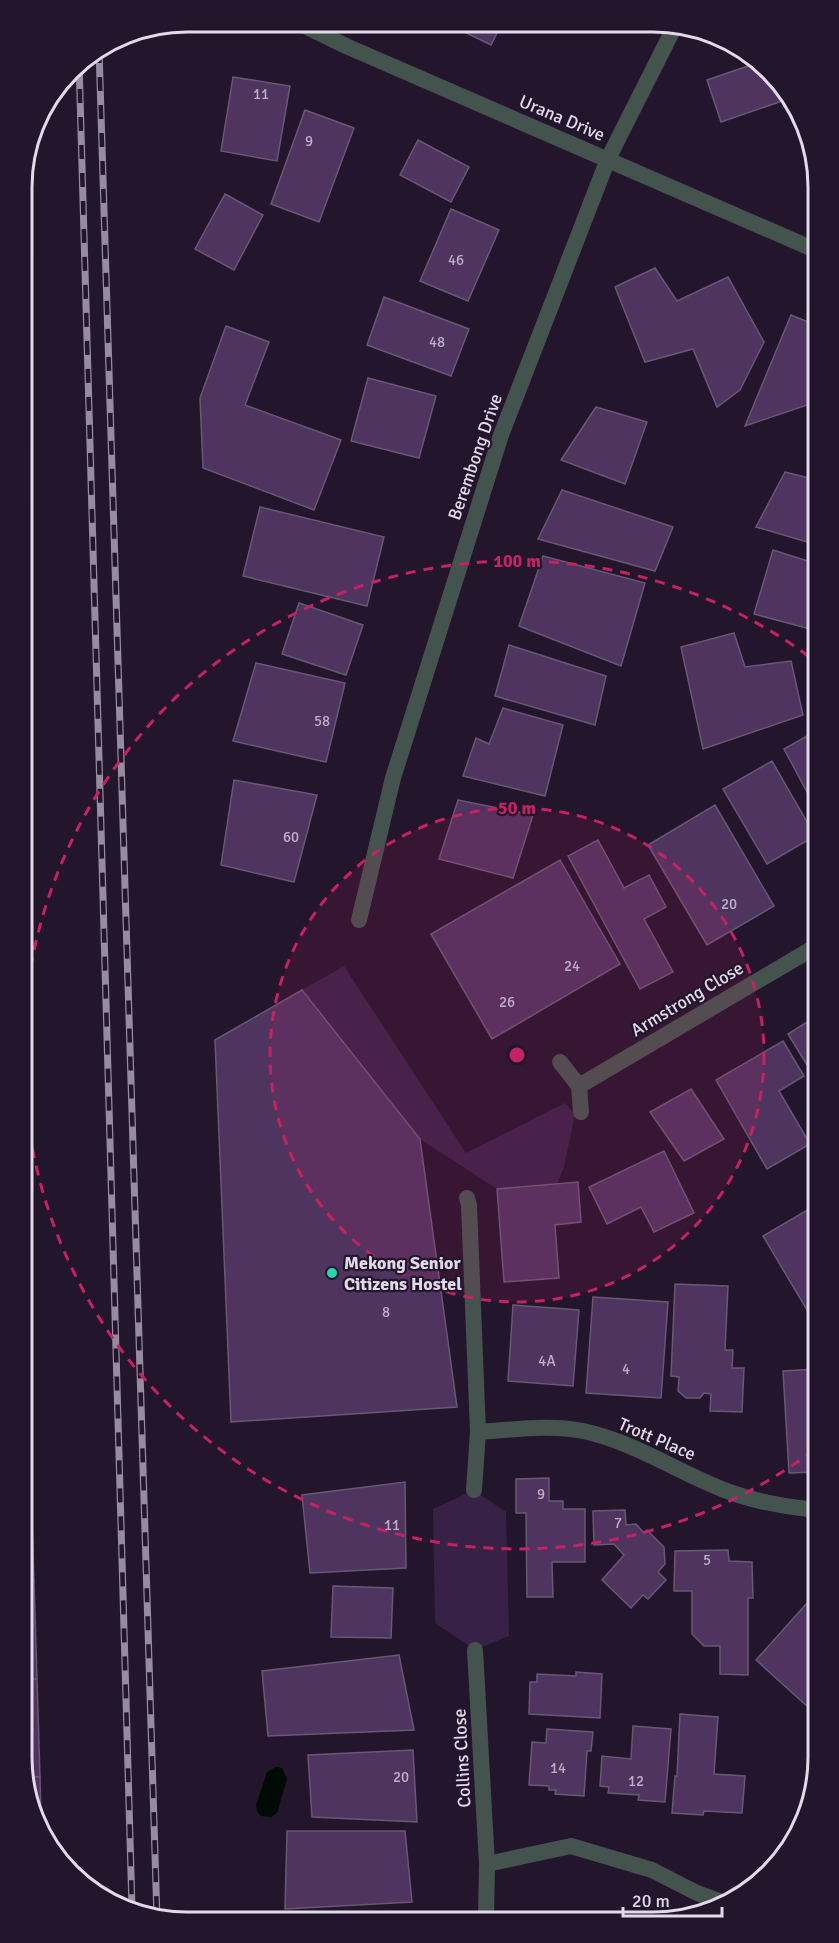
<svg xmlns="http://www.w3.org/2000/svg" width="839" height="1943" font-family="Signika,sans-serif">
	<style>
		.green { fill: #382147 }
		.water { fill: #000b06 }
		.building { fill: #4e345f; stroke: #685873; stroke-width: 1.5 }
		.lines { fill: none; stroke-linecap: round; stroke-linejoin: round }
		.minor { stroke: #44534e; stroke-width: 16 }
		.rail-casing { stroke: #978c9f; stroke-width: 7 }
		.rail { stroke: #23152c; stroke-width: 4.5; stroke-dasharray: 14; stroke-linecap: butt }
		.ring { fill: none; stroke: #c42262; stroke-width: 3; stroke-dasharray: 10 8 }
		.poi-dot { fill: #28d5ad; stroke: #23152c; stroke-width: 2 }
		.labels { text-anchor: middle; stroke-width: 4.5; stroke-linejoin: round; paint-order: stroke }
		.number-label { font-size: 15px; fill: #bdb0c6 }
		.street-label { font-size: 18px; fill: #e2d9e9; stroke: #23152c }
		.poi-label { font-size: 18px; font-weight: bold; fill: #e2d9e9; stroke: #23152c; text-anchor: start }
		.rim { fill: none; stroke: #e2d9e9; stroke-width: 3 }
		.centre { fill: #c42262; stroke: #23152c; stroke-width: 3 }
		.ring-label { font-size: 18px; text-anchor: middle; font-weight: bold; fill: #c42262; stroke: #23152c; stroke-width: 4.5; stroke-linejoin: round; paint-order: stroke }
	</style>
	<rect width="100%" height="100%" fill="#23152c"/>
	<g class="green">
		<path d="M344,966l122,187 99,-50 10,12 -11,52 -7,17 -60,5 -77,-50 -118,-149z"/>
		<path d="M474,1490l32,22 3,124 -34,14 -40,-27 -2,-114z"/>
	</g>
	<path class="water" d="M276,1767l6,1 5,11 -10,34 -6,4 -10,-1 -4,-5 -1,-6 11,-33z"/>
	<g class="building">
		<path d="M446,23h56l-11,22z"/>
		<path d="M760,62l25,38 -64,22 -14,-42z"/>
		<path d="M233,77l57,9 -13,75 -56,-10z"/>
		<path d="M305,110l49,18 -35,94 -48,-18z"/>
		<path d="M418,140l51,27 -18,35 -51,-27z"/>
		<path d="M225,194l38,21 -29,55 -39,-21z"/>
		<path d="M451,209l48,21 -31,71 -48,-20z"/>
		<path d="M655,268l22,33 51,-24 36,65 -24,48 -23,17 -24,-58 -48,13 -30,-75z"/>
		<path d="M384,297l85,32 -18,47 -84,-31z"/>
		<path d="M791,315l22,9v79l-68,23z"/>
		<path d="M226,326l43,16 -24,63 96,35 -27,70 -111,-42 -3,-70z"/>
		<path d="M368,378l68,18 -17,62 -68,-17z"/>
		<path d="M596,407l51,15 -22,62 -64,-24z"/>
		<path d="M785,472l28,7 1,65 -58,-17z"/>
		<path d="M562,490l111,37 -18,44 -117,-32z"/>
		<path d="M260,507l124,30 -17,69 -124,-30z"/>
		<path d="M773,550l41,13v67l-60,-16z"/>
		<path d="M543,556l102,27 -24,83 -102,-40z"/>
		<path d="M299,603l64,22 -17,50 -64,-21z"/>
		<path d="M734,633l11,34 46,-6 12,54 -100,34 -22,-102z"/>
		<path d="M509,645l97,31 -11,49 -100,-29z"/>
		<path d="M256,663l89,20 -19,79 -93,-21z"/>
		<path d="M503,708l60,17 -18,71 -82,-20 13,-38 13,6z"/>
		<path d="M814,732v73l-30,-56z"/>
		<path d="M772,761l43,75 -48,28 -44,-75z"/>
		<path d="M234,780l83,15 -23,87 -73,-17z"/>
		<path d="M458,800l75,15 -20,63 -74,-19z"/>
		<path d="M715,805l59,101 -67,39 -59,-100z"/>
		<path d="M598,840l26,48 25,-13 17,32 -22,12 29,53 -33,17 -72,-133z"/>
		<path d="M560,860l60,104 -128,75 -61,-105z"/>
		<path d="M302,990l118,149 37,268 -226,15 -16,-382z"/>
		<path d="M815,1017v61l-27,-44z"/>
		<path d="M783,1041l21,35 -25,15 31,53 -43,25 -51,-89z"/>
		<path d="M691,1089l33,50 -40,22 -34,-49z"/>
		<path d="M664,1151l30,62 -40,19 -13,-25 -34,17 -18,-37z"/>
		<path d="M578,1182l3,40 -26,3 4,53 -55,4 -7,-93z"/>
		<path d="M816,1205v120l-53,-89z"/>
		<path d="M675,1284l53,2 -3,64h8l-1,18h12l-2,44 -32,-1 1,-17 -7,-1 -4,5h-14l-8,-7 1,-14 -8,-1z"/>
		<path d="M593,1297l75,5 -7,96 -75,-5z"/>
		<path d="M513,1305l66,5 -6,76 -65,-5z"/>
		<path d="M25,1324l9,256h-8z"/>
		<path d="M816,1369l1,103 -28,1 -6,-102z"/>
		<path d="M549,1478v23h14v8h22v53h-33l1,35h-26l-1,-84h-10v-34z"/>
		<path d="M405,1482l1,86 -96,5 -8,-78z"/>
		<path d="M625,1510l1,15 10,-1 8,9 3,-3 17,17 1,17 -7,8 8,8 -18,19 -5,-4 -12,13 -29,-28 22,-25 -10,-11 -20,1 -1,-34z"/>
		<path d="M728,1550l1,11 23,1 1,36h-5v77l-28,-1v-28h-16l-12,-12v-43h-18l1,-40z"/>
		<path d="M26,1580h8l3,99h-11z"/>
		<path d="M333,1586l60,2 -2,50 -60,-1z"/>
		<path d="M817,1592v123l-61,-55z"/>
		<path d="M399,1655l15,75 -146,6 -6,-65z"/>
		<path d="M576,1672l26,2 -2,44 -71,-4 1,-32h7v-8l39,2z"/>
		<path d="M26,1679h11l3,98h-13z"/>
		<path d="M680,1714l38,3 -4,57 31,2 -3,37 -38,-2 -1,4 -31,-2 3,-37h2z"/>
		<path d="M633,1726l38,3 -6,73 -27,-2 1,-5 -31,-2 1,-6 -9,-1 2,-30 29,3z"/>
		<path d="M547,1729l46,3 -2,19h-4l-3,45 -29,-2 1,-4h-7v-4l-20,-1 3,-43 14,1z"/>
		<path d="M413,1750l4,72 -105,-5 -4,-62z"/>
		<path d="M27,1777h13l1,45 -14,-22z"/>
		<path d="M287,1831h118l7,71 -127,7z"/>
		<rect x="569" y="1914" width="31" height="3"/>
	</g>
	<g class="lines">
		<g class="minor">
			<path d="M297,22l49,24 467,203"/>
			<path d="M359,920l34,-142 108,-343 107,-276 68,-135"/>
			<path d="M560,1062l19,24 2,26"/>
			<path d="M579,1086l236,-139"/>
			<path d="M467,1198l2,7 9,227 -4,58"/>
			<path d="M478,1432c34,-2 71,-8 105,-1 52,11 96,42 144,60 29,11 59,16 90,19"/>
			<path d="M475,1650l12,214 -1,53"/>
			<path d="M487,1864l84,-18 81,24 45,23 22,8"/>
		</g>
		<g class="rail-casing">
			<g id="rail">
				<path d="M99,49l58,1870"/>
				<path d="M79,61l53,1847"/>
			</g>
		</g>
		<use href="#rail" class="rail"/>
	</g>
	<circle cx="517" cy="1055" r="247" fill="#c42262" fill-opacity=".12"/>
	<g class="ring">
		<circle cx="517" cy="1055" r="247"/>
		<path d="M814 1450A494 494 0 0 1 25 1094M24 1021A494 494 0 0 1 811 658"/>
	</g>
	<circle class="poi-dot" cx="332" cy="1273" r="6"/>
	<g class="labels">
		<g class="number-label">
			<text x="261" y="99">11</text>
			<text x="309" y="146">9</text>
			<text x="456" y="265">46</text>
			<text x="437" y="347">48</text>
			<text x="322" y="726">58</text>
			<text x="291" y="842">60</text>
			<text x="729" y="909">20</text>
			<text x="572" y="971">24</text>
			<text x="507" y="1007">26</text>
			<text x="386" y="1317">8</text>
			<text x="547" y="1366">4A</text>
			<text x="626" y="1374">4</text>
			<text x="541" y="1499">9</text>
			<text x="618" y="1528">7</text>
			<text x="392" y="1530">11</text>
			<text x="707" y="1565">5</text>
			<text x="558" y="1773">14</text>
			<text x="401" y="1782">20</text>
			<text x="636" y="1786">12</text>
		</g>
		<g class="street-label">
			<text transform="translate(562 118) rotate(23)" y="6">Urana Drive</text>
			<text transform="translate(475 457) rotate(-71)" y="6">Berembong Drive</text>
			<text transform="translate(687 999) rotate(-31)" y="6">Armstrong Close</text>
			<text transform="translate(657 1439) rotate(23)" y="6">Trott Place</text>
			<text transform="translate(462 1758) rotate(-93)" y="6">Collins Close</text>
		</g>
		<g class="poi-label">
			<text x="344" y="1269">Mekong Senior<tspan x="344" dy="21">Citizens Hostel</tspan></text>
		</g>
	</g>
	<path d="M0 0H839V1943H0ZM187 32H653A155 155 0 0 1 808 187V1757A155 155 0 0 1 653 1912H187A155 155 0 0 1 32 1757V187A155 155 0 0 1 187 32Z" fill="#23152c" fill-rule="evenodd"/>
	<path class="rim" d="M187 32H653A155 155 0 0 1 808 187V1757A155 155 0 0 1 653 1912H187A155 155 0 0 1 32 1757V187A155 155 0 0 1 187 32Z"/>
	<circle cx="517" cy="1055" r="9" class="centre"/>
	<g class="ring-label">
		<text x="517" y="567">100 m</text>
		<text x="517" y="814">50 m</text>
	</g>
	<path d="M623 1907v9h99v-9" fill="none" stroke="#e2d9e9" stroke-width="3"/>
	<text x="632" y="1907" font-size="18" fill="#e2d9e9" stroke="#23152c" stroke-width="4.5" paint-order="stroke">20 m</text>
</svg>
